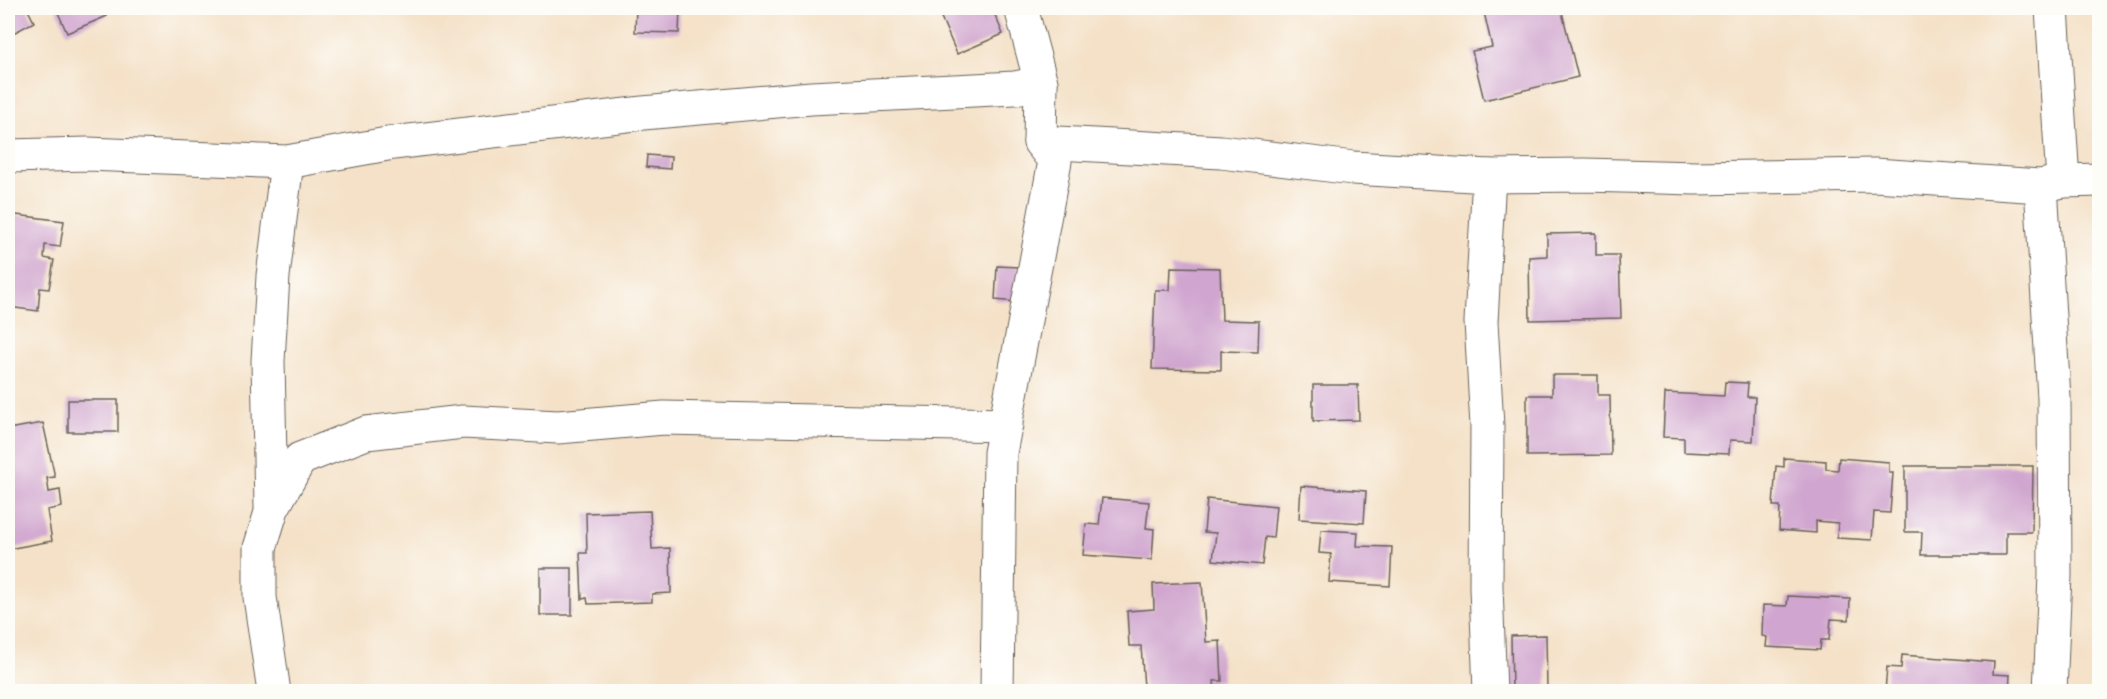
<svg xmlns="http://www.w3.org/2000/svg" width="2107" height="699" font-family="'Balsamiq Sans',sans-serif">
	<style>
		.building { fill: #d0a5cf }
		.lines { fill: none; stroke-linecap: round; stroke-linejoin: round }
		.minor-casing { stroke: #686158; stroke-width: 35 }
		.minor { stroke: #fff; stroke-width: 33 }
	</style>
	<rect width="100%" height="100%" fill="#fdfcf7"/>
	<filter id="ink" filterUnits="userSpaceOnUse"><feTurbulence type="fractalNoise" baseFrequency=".0167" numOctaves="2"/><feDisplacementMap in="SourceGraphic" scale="12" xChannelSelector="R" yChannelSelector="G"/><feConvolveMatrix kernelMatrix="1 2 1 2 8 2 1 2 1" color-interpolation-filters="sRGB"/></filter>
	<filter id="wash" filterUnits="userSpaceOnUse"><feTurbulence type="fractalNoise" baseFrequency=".008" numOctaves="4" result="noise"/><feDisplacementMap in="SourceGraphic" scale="24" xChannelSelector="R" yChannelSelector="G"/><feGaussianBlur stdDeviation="1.35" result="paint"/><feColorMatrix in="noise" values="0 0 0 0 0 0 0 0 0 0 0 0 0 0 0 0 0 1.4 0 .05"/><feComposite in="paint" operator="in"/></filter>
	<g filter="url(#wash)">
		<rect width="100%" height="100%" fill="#f4e1c7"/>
		<g id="blocks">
			<g class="building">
				<path d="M8,8h19l7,14 -26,14z"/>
				<path d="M56,8h47l4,8 -40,17z"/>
				<path d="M636,8h44l-1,25 -44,-1z"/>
				<path d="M761,8h30v1l-30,1z"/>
				<path d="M937,8h55l11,26 -46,20z"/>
				<path d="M1483,8h78l17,69 -94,23 -12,-49 20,-4z"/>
				<path d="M647,155l24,2 -1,12 -24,-2z"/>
				<path d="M8,214l56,7 -4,26 -15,-2 -1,13 10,2 -5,29 -9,-1 -2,23 -30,-4z"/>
				<path d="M1596,233v22h23l2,63 -91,2 -1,-63 18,-1v-22z"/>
				<path d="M997,266l22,1 -2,35 -22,-2z"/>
				<path d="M1171,267l49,1 2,52 37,1 -1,31 -37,-1v19l-69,-1 3,-79h15z"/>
				<path d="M1552,375h46v20h12l1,60 -84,1v-61h25z"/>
				<path d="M1725,382l23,1 -1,14h8l-2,44 -23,-1 -1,14 -45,-2v-14l-21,-1 2,-44 59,3z"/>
				<path d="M1313,385h45l1,35 -46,1z"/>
				<rect x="68" y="400" width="50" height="32"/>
				<path d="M43,423l12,54 -8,1 2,14 11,-2 2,17 -15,3 5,31 -44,8v-120z"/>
				<path d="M1784,458l42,3v8l12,1 1,-12 50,4v11h4l-3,40 -16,-1 -2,28 -35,-2 1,-15 -22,-2v12l-37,-3 1,-24h-7l3,-40 8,1z"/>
				<path d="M1905,466h128l-1,66h-26v23h-85l1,-23h-17z"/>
				<path d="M1301,486l65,5 -2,32 -65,-4z"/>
				<path d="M1102,498l47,4 -3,26 8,1 -2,31 -69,-5 3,-31 13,1z"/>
				<path d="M1207,499l69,7 -3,32 -8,-1 -3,28 -49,-5 3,-27 -12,-1z"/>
				<path d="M650,511l2,38 18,-1 1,45 -19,1v8l-64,2 -1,-6 -5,1 -2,-46h7l-1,-40z"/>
				<path d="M1321,530l37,2 -1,14 35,1 -2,39 -61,-4 2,-28 -12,-1z"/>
				<rect x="540" y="568" width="32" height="47"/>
				<path d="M1202,582l4,60 14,-1 2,40h-8l1,9 -54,2 -1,-6 -16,1 -3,-41h-12l-2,-35 27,-2 -1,-25z"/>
				<path d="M1788,596l62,3 -1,21 -18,-1 -2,21h-8l-1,10 -54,-3 1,-10 -5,-1 1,-31 24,1z"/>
				<path d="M1546,635l1,55 -35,1 -1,-55z"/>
				<path d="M1902,655l92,7 -1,12 17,1 -1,17h-124l2,-25 14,1z"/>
			</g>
		</g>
	</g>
	<g filter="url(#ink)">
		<use href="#blocks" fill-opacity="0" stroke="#686158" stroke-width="1.5"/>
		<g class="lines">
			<g class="minor-casing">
				<g id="minor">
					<path d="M2052,8l11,173"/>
					<path d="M1040,142l181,10 132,16 136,8 96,-1 110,3 180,-3 166,11 22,-5 37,-1"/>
					<path d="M8,156l80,-2 199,8 106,-19 250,-30 168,-15 204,-10 26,-5"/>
					<path d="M1489,176l-8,146 6,104 -1,161 4,105"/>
					<path d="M2041,186l13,212 1,177 -5,117"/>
					<path d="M271,507l-3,-146 5,-85 14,-114"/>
					<path d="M274,692l-14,-95v-49l12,-39 28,-50 66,-26 97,-11 95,5 106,-9 342,7"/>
					<path d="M997,692l3,-239 55,-292 -15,-19 1,-59 -20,-75"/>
				</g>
			</g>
			<use href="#minor" class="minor"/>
		</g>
	</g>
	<rect width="2107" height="699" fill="none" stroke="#fdfcf7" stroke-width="30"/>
</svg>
